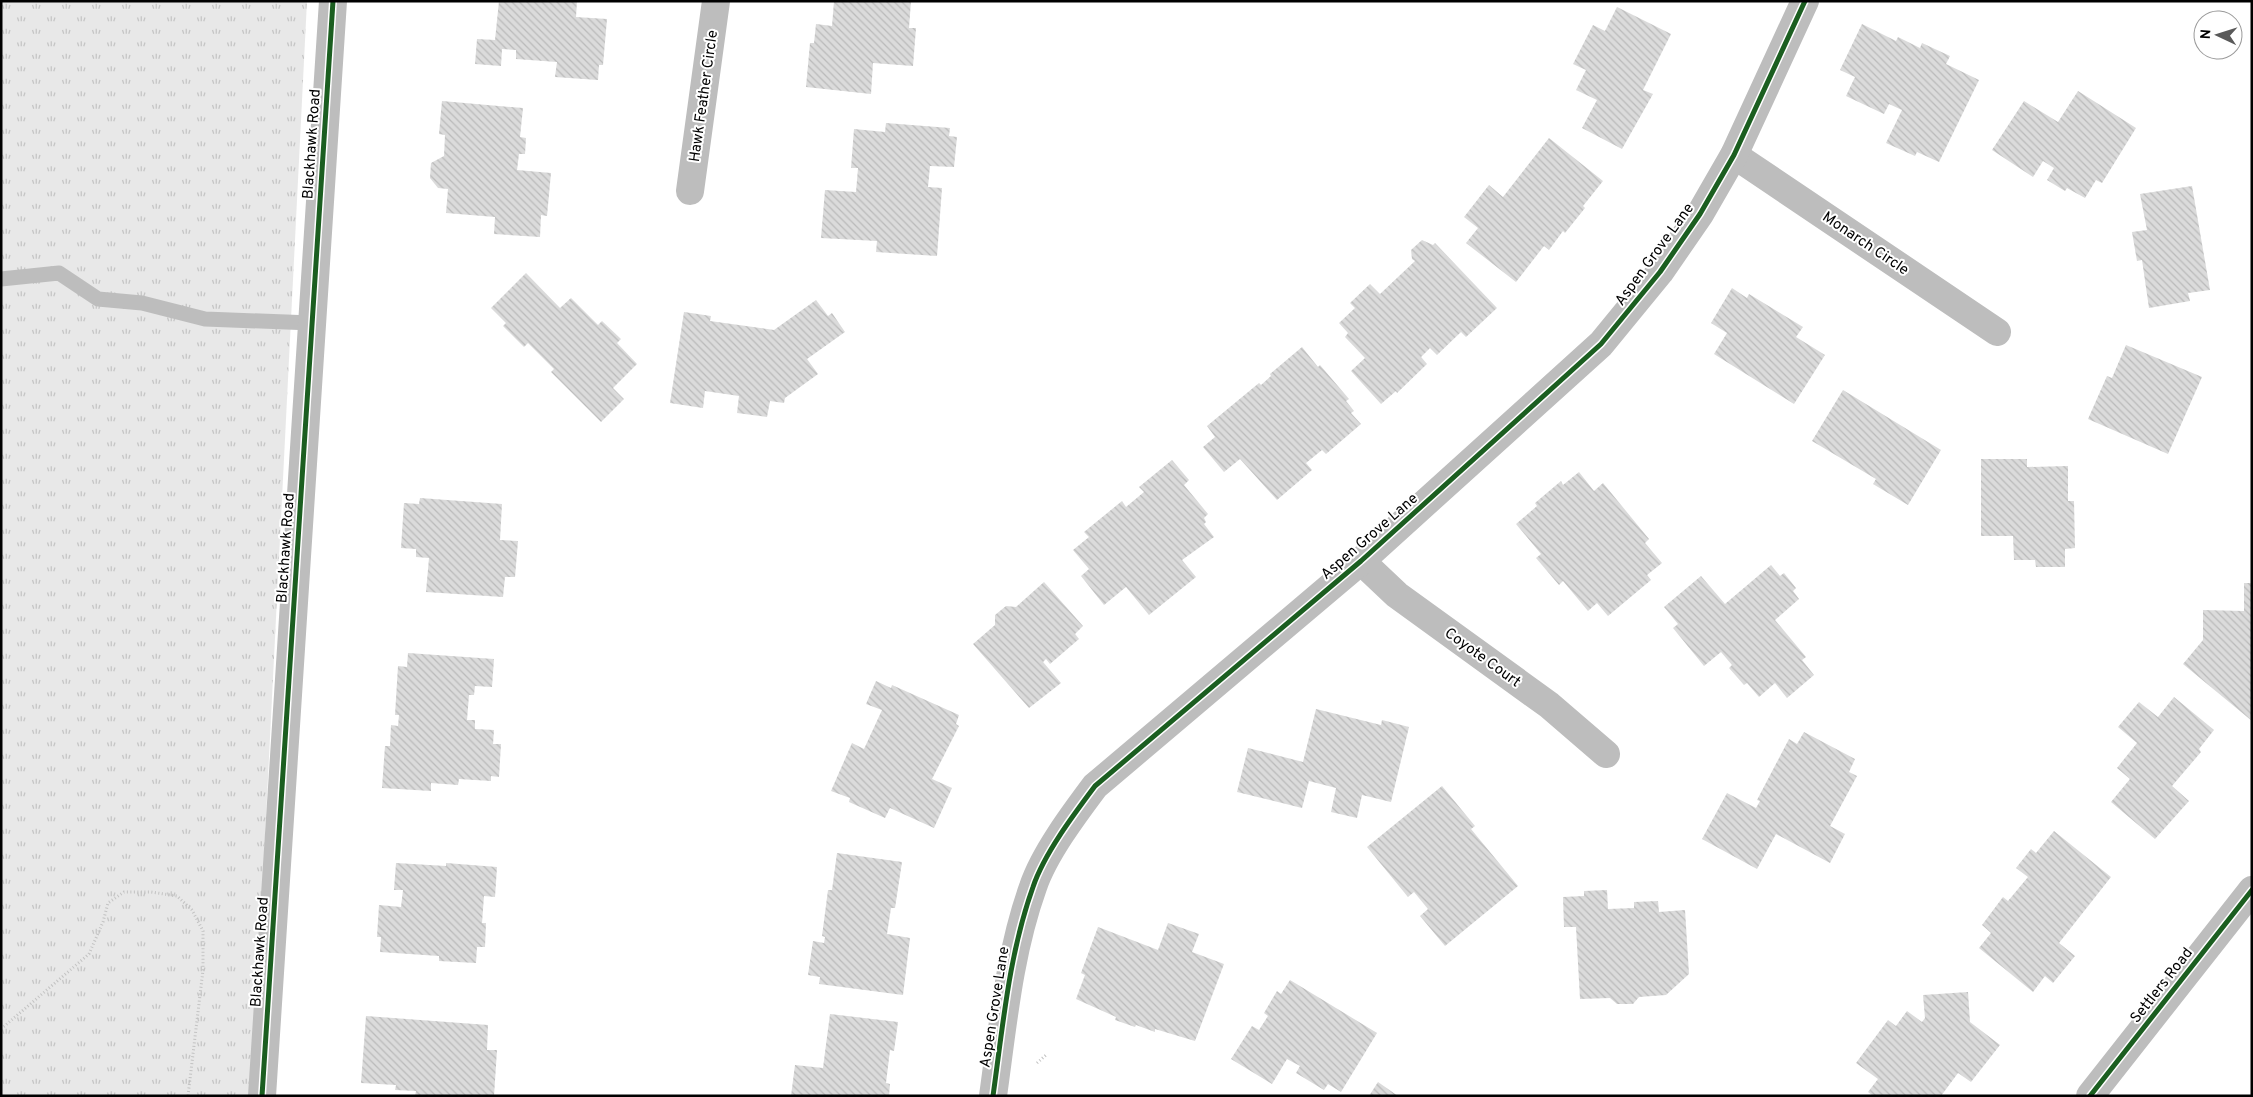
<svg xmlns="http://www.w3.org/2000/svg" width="2253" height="1097" font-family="Overpass,sans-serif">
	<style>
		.grass { fill: url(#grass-tufts) }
		.building { fill: url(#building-back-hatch) }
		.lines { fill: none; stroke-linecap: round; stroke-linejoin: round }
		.path { stroke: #c2c2c2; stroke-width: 3; stroke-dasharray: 1 2.5; stroke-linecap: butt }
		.lane { stroke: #bdbdbd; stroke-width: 15 }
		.street { stroke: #bdbdbd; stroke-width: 28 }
		.cycleway-casing { stroke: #fff; stroke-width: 8 }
		.cycleway { stroke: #1b5e20; stroke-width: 5 }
		.labels { text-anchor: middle; stroke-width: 4; stroke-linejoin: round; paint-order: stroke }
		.street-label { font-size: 15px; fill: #000; stroke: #fff }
	</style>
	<defs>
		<pattern id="grass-tufts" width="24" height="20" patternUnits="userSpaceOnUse" patternTransform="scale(1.25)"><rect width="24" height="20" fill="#e8e8e8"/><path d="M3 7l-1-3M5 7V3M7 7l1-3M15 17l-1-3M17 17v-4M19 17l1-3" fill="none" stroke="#c5c5c5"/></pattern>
		<pattern id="building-back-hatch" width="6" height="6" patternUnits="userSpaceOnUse" patternTransform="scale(1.25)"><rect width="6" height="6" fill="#dbdbdb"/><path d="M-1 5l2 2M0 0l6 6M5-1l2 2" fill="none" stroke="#bababa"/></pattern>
	</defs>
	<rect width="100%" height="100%" fill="#fff"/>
	<path class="grass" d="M1,1h306l-55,1095h-251z"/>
	<g class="building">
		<path d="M499,1h78l-1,16 31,2 -4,46h-4l-1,15 -43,-3 2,-15 -41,-3v-9l-14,-1 -1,17 -26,-2 2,-25 18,1z"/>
		<path d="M834,1h77l-2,27h7l-3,38 -40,-3 -2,31 -65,-7 4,-44h4l2,-19 16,2z"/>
		<path d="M1617,7l54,27 -28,56 10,4 -31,55 -40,-21 15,-28 -21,-10 10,-20 -13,-6 20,-39 12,6z"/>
		<path d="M1862,24l34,17 2,-4 22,11 2,-5 28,13 -4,8 33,16 -40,82 -22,-10 -2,4 -29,-13 16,-33 -13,-6 -5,10 -38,-18 9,-19 -15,-7z"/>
		<path d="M2078,91l58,37 -34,55 -6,-3 -11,18 -18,-10 -2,3 -18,-11 7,-12 -11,-7 -10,16 -41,-27 32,-49 34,21z"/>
		<path d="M442,101l81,7 -3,29 6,1 -1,16h-6l-2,16 34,3 -4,43 -6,-1 -1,22 -46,-3 1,-17 -49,-4 2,-24 -10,-1 -8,-10 1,-15 13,-7 1,-21 -6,-1z"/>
		<path d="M886,123l64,5 -1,8 8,1 -3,30 -24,-1 -2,21 14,1 -5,68 -61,-4 1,-11 -56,-3 4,-48 31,2 2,-24h-7l3,-39 31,3z"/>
		<path d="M1549,138l54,43 -20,25 2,2 -20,25 -2,-2 -14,19 -5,-4 -28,36 -50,-39 12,-15 -14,-11 25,-32 14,12z"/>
		<path d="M2192,186l18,104 -22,3 2,8 -41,7 -7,-48 -5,1 -5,-29 15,-2 -7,-36z"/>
		<path d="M1422,240l11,5 2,-2 62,65 -31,29 -5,-5 -24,23 -7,-7 -9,9 6,7 -30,29 -1,-2 -15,13 -30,-33 14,-13 -20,-21 3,-4 -9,-10 16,-15 -5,-5 20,-19 10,10 35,-33 -3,-2 -1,-9z"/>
		<path d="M526,273l34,35 11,-10 27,27 4,-4 19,18 -4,4 20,21 -24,24 11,11 -23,23 -50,-50 3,-3 -26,-26 -4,4 -21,-21 3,-3 -15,-15z"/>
		<path d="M1732,288l15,10 2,-4 54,33 -7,10 29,18 -31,49 -80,-50 13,-21 -16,-10z"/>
		<path d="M816,300l12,16 4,-3 13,19 -38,27 11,15 -33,24 -1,5 -14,-2 -3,16 -30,-4 2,-17 -34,-5 -2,17 -33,-5 14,-91 27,4 -1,5 64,9z"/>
		<path d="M2126,345l76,32 -34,77 -80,-35 19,-43 5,2z"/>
		<path d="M1302,347l16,20 2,-2 29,34 -3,2 8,10 -3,2 10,11 -35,30 -4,-4 -16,13 6,7 -35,30 -37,-41 -16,13 -21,-25 12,-10 -8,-11 52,-43 2,2 10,-9 -1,-2z"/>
		<path d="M1843,390l98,60 -33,55 -35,-21 3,-5 -64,-38z"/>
		<path d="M1981,459h46v8l41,-1v35h6l1,47 -10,1v18h-29l-1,-7h-21l-1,-24h-32z"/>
		<path d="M1172,460l17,20 -5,5 24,29 -4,4 2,4 -2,2 10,13 -32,23 14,17 -47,38 -23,-28 -22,18 -23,-29 8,-7 -16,-19 16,-13 -5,-5 38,-31 4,6 18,-15 -5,-5z"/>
		<path d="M1579,472l15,19 9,-8 46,56 -4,4 17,20 -15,12 4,5 -43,36 -11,-13 -9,8 -25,-30 -4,4 -23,-27 5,-4 -25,-30 21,-18 -2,-3 26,-22 2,4z"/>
		<path d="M420,498l82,6 -2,36 18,1 -3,36h-10l-2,20 -77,-5 3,-34 -13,-1v-8l-15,-1 3,-45 15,1z"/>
		<path d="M1771,565l9,11 4,-3 12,15 -3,3 6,8 -24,21 31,37 -4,3 12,15 -27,23 -12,-15 -16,14 -12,-14 -3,2 -15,-17 3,-3 -11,-13 -17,14 -31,-38 5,-4 -14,-17 37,-31 24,28z"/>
		<path d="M1044,582l39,44 -8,8 4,5 -29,25 -4,-5 -3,3 18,21 -32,25 -56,-64 22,-19v-10l11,-9 10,1z"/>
		<path d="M2244,583h8v138l-69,-57 20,-24v-30l41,1z"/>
		<path d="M408,653l86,6 -2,28 -17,-1 -1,9h-5l-2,25h8v9l19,1 -1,14h8l-2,33 -8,-1v5l-32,-2 -1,6 -27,-2v8l-49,-3 3,-42h5l1,-21 7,1 1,-11h-4l3,-49 9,1z"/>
		<path d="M876,681l15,7 1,-3 67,30 -3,9 3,2 -27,53 20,9 -18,40 -44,-20 -5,10 -36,-16 1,-4 -19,-7 21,-48 12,6 18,-39 -16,-6z"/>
		<path d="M2174,697l40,33 -15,19 2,3 -29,34 17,15 -34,38 -44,-37 19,-23 -13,-11 20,-25 -19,-16 21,-25 19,15z"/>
		<path d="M1316,709l65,16 1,-5 27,7 -18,75 -29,-7 -5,23 -26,-6 5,-24 -27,-7 -7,27 -65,-16 11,-44 55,14z"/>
		<path d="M1804,732l51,27 -6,13 8,4 -27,50 15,8 -15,29 -54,-29 -19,35 -55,-30 25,-46 29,15 4,-7 -3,-1 32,-61 8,5z"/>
		<path d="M1442,786l33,40 -4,3 47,57 -73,60 -25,-30 8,-7 -14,-17 -6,5 -41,-50z"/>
		<path d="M2054,831l57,46 -52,66 16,13 -22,27 -8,-7 -12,16 -54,-44 12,-15 -9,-8 21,-28 5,4 20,-24 -12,-9 15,-19 5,4z"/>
		<path d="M837,853l65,9 -7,46h-4l-4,26 23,4 -7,57 -84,-11 1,-7 -12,-2 5,-34 11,2 1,-6 -3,-1 6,-46h4z"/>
		<path d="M396,863l50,3v-3l51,4 -2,30 -11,-1 -2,27h4l-1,24h-8l-1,16 -37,-2v-5l-59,-4 1,-15h-4l2,-32 22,2 2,-17h-9z"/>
		<path d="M1607,890l1,19 26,-1v-6l24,-1 1,11 26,-2 4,64 -23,21 -27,2 -6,7h-16l-7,-6 -30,1 -4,-72h-12l-1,-30 21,-1v-5z"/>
		<path d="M1168,923l31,11 -7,18 32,12 -29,77 -40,-12v3l-19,-7 -1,2 -20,-7 1,-3 -40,-18 9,-24 -4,-2 17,-46 60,23z"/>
		<path d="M1290,980l87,53 -36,59 -13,-8 -4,6 -28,-17 4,-7 -13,-7 -15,25 -41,-25 21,-33 7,4 9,-14 -4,-3 13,-22 4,3z"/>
		<path d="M1968,992l2,30 30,23 -29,37 -13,-9 -17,23h-68l-5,-4 10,-13 -22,-16 32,-43 8,6 11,-15 15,11 3,-4 -2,-23z"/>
		<path d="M830,1014l68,8 -4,29 -4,-1 -4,33 4,1 -1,12h-98l4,-31 28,3z"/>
		<path d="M366,1016l122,9 -1,25h10l-3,46h-79l1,-5 -21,-1 1,-5 -35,-2z"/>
		<path d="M1378,1082l20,14h-29z"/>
	</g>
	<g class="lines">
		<g class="path">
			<path d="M1,1029l88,-75 14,-32 5,-19 16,-11h27l26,4 15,14 11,21v39l-15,126"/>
			<path d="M1037,1063l9,-8"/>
		</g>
		<path class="lane" d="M1,279l58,-6 39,26 44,4 63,16 107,4"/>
		<g class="street">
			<path d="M1734,155l263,177"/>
			<path d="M690,191l26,-190"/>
			<path d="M1361,561l36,34 152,110 57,49"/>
			<path d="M262,1096l71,-1095"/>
			<path d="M993,1096c10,-71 16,-142 40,-209 11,-33 41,-73 62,-101l266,-225 240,-217 59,-72 40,-58 34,-59 71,-154"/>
			<path d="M2090,1096l162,-206"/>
		</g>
		<g class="cycleway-casing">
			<g id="cycleway">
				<path d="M262,1096l71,-1095"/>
				<path d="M993,1096c10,-71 16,-142 40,-209 11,-33 41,-73 62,-101l266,-225 240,-217 59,-72 40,-58 34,-59 71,-154"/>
				<path d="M2090,1096l162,-206"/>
			</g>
		</g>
		<use href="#cycleway" class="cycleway"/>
	</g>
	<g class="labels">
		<g class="street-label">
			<text transform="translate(703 96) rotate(-82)" y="5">Hawk Feather Circle</text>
			<text transform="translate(311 144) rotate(-86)" y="5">Blackhawk Road</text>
			<text transform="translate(1866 243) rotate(34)" y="5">Monarch Circle</text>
			<text transform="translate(1654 254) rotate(-54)" y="5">Aspen Grove Lane</text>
			<text transform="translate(1369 536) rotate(-41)" y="5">Aspen Grove Lane</text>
			<text transform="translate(285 548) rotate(-86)" y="5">Blackhawk Road</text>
			<text transform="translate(1483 657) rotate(36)" y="5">Coyote Court</text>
			<text transform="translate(259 952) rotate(-86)" y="5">Blackhawk Road</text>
			<text transform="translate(2161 985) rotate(-52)" y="5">Settlers Road</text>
			<text transform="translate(994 1007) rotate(-81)" y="5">Aspen Grove Lane</text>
		</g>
	</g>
	<rect width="2253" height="1097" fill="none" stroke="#000000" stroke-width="5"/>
	<g transform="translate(2218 35) rotate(274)"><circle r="24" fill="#ffffff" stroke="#999999"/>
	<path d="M0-4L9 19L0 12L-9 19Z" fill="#595959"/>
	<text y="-8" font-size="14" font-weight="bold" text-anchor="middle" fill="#000000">N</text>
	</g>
</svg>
